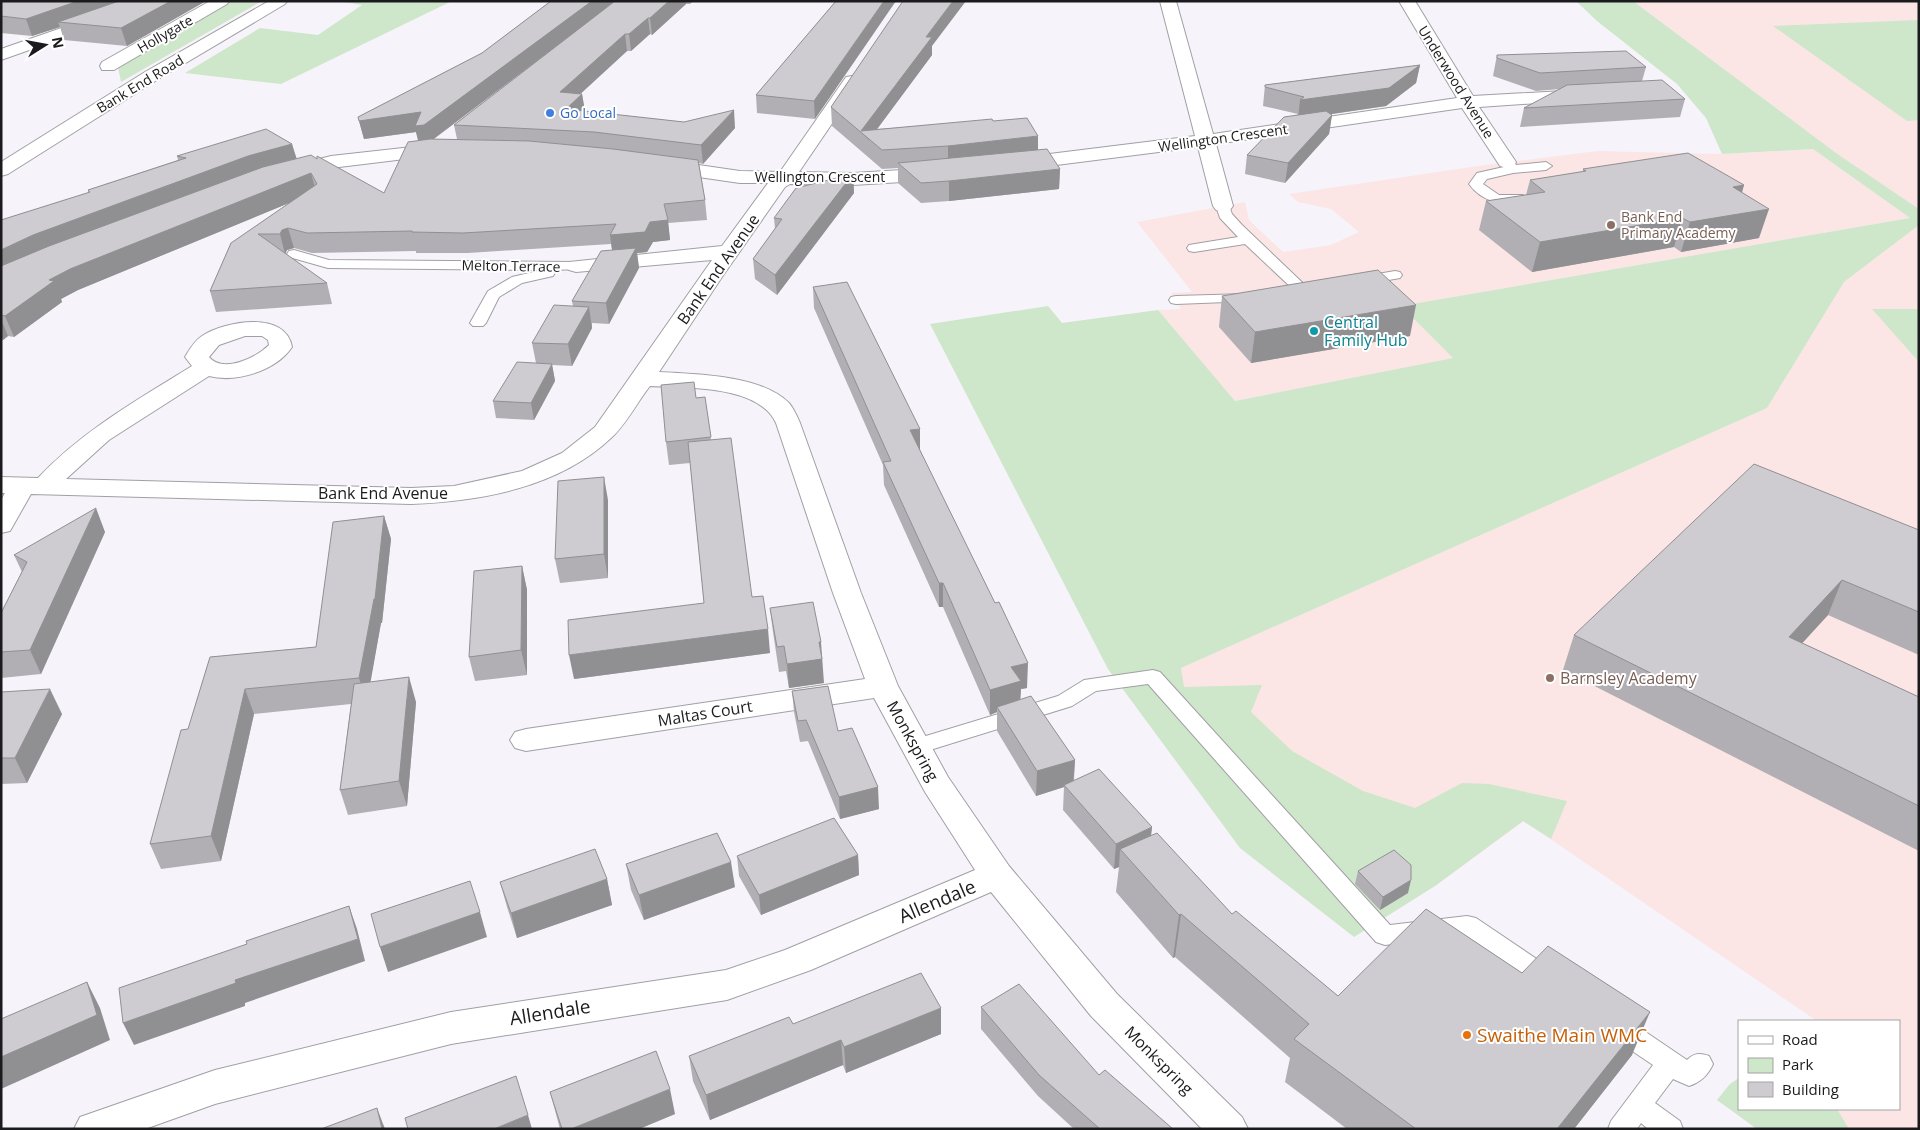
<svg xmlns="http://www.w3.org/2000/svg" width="1920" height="1130" font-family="'Open Sans',sans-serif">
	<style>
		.education { fill: #fbe6e5 }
		.green { fill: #cee6c9 }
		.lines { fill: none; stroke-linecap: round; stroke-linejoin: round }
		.lane-casing { stroke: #a19fa4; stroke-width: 2 }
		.street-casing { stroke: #a19fa4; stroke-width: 2 }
		.secondary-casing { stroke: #a19fa4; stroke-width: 2 }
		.lane { fill: #fff; fill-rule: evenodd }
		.street { fill: #fff; fill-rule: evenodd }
		.secondary { fill: #fff; fill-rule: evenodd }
		.wall { fill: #b1afb4; fill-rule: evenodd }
		.shaded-wall { fill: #908f92 }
		.building { fill: #ceccd1; stroke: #908f92 }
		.shop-dot { fill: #3f7fe0; stroke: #fff; stroke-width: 2 }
		.education-dot { fill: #8d6e63; stroke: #fff; stroke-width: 2 }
		.culture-dot { fill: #0f9aa8; stroke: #fff; stroke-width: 2 }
		.food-dot { fill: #e8710a; stroke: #fff; stroke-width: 2 }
		.labels { text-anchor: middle; stroke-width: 4; stroke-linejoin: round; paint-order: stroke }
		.far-street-label { font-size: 14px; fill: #1b1a1c; stroke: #fff }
		.far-shop-label { font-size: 14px; fill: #366cbe; stroke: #fff; text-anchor: start }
		.far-education-label { font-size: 14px; fill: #785e54; stroke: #fff; text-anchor: start }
		.street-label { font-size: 16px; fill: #1b1a1c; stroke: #fff }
		.culture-label { font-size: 16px; fill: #0d838f; stroke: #fff; text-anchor: start }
		.education-label { font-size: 16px; fill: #785e54; stroke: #fff; text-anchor: start }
		.near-street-label { font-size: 19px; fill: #1b1a1c; stroke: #fff }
		.near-food-label { font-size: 19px; fill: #c56008; stroke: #fff; text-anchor: start }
	</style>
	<rect width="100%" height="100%" fill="#f6f4fa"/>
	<g class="education">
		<path d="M1633,1h286v208l-83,-56z"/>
		<path d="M1813,149l97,69 -508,88 52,52 -219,43 -77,-91 23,-1 -10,-16 21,-1 -55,-70 108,-20 4,18 34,32 48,-7 28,-13 -28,-23 -33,-7 -9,-8 196,-29 112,-14 125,3z"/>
		<path d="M1919,225v904h-162l-40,-29 13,-16 9,-6v31h160v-88h-86l1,-2 -290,-198 -89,65 -252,-199 -2,-19 586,-260 77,-126z"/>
	</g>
	<g class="green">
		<path d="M231,1h31l-141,81 -3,-15z"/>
		<path d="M338,1h114l-171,83 -96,-11 75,-45 58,7 44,-30z"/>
		<path d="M1576,1h57l203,152 83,56v16l-75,57 -77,126 -586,260 3,19 78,-2 -11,27 41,39 71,40 52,17 47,-25 27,1 78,17 -16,38 -28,-18 -88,65 -81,51 -114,-89 -132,-179 -178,-345 118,-18 14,17 96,-13 77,91 218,-43 -52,-52 509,-88 -97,-69 -91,5 -16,-36 -29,-34 -80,-63z"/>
		<path d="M1919,20v100l-12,1 -134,-95z"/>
		<path d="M1872,309h47v53z"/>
		<path d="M1739,1078v31h98l12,20h-92l-40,-29 13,-16z"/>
	</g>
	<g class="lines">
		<g class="lane-casing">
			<g id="lane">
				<path d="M1507,158l5,1 4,6 30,-3 6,4 -6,4 -33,3 -26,6 -4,5 16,11h24l2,3 -2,3c-21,5 -41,1 -54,-17l8,-11 27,-6 -3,-5z"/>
				<path d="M1223,202l5,1 4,11 10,11 65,62 2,3 -2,3h-10l-52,-49 -51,8 -5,-1 -2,-3 2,-3 49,-8 -18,-19 -4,-12z"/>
				<path d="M294,250l35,10 247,2 5,1 2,3 -2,3 -28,1 2,3 -2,3 -31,7 -23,14 -13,26 -3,3h-10l-3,-3 18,-32 24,-14 30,-7 -214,-2 -39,-11 -2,-3 2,-3z"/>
				<path d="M1395,271l5,1 2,3 -2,3 -40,7 -5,-1 -2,-3 2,-3 5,-1z"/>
				<path d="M1247,294l5,1 2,3 -2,3 -76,3 -5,-1 -2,-3 2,-3 5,-1z"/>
				<path d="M1153,670l7,2 230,253 77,-9 9,2 83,56 3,7 -3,7 -9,3 -9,-3 -78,-53 -78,10 -9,-3 -228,-258 -52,7 -24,15 -158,49 -8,-3 -3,-5 3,-5 152,-46 26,-16z"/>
				<path d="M1616,1015l9,3 62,42c7,-7 13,-7 22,-4l4,8c-5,11 -12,18 -24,22l-16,-7 -18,24 25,18 3,8h-35l-7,-6 -4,6h-29l3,-8 42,-56 -46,-31 -4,-8 4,-8z"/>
			</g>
		</g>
		<g class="street-casing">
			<g id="street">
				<path d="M139,1h22l-2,3 -158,56v-11z"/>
				<path d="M210,1h19l-2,3 -113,66h-12l-2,-4 2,-4z"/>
				<path d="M1160,1h16l37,133 244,-36 -58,-97h16l58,95 109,-6 6,1 3,4 -3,4 -6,1 -103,7 37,55 -2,4 -7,2 -7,-2 -38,-58 -246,36 17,62 -3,4 -7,2 -7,-2 -3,-4 -15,-59 -181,23 -7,-2 -2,-4 2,-4 7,-2 178,-22z"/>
				<path d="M852,76l6,1 3,4 -62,91 54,1 82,-5 7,2 3,4 -3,4 -7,2 -82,5 -63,-1 -5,3 -63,90 -63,95c37,2 102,3 130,31 5,6 8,13 11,20l61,170 37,93 50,91 61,89 108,128 125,123 6,12h-46l-111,-113 -100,-124 -180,78 -84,30 -276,44 -236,60 -70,25h-71l6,-12 135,-47 236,-58 275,-42 59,-20 190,-80 -50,-78 -51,-94 -348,53 -11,-3 -5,-8 5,-8 11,-3 339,-50 -32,-86 -57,-170c-17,-38 -90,-35 -126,-37 -12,15 -25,40 -39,52 -53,50 -130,63 -200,66l-380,-10 -21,37 -9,2v-33l4,-7h-4v-16l37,1c44,-47 99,-78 154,-112l-7,-9c5,-8 9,-16 17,-21 22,-15 84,-26 90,11 -16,24 -56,36 -83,29l-100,64 -43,39 345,9 43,-2 68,-15 40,-18 33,-26 117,-167 -136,12 -7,-2 -4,-4 4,-4 153,-16 46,-63h-28l-76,-11 -7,-2 -2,-4 2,-4 7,-2 76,11 40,1 66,-95zM245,336h17l6,4 1,5c-12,12 -46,29 -60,12l10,-12z"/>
				<path d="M439,144l7,2 2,4 -2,4 -115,14 -37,9 -7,-2 -2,-4 2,-4 44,-11z"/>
			</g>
		</g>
		<g class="secondary-casing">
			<path id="secondary" d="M269,1h18l-2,3 -128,76 -149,94 -7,2v-14l144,-90z"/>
		</g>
		<use href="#lane" class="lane"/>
		<use href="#street" class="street"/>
		<use href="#secondary" class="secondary"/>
	</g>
	<g class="wall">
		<path d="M1,1h205l-79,45 -63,-6 -4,-13 -28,9 -31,-3z"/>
		<path d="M551,1h142l-3,3h-4l-34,31 -2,-1 -19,17h-4l-47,43h2l3,17 150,17 -32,36 -4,-1 6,37 2,20 -39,3 2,17 -17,2 -6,10 -10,1 2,15 -30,56 -17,-1v5l-20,38 -20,-1 3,16 -21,39 -38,-2 -3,-17 43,-38 -4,-20 41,-37 -1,-5 40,-51 -1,-6 -143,9h-52v-2l-104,2 -18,-5 -7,2 -2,4 42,29 5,21 -116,8 -6,-21 21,-48 60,-41 -213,88 -17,9 1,3 -48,35 -6,-1 -5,4h-2v-120l87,-27v-3l90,-30 -1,-4 115,-12 4,15 88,34 34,-53 -2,-8 -52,7 -6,-22 124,-64zM532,65l-78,60 3,14h-23z"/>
		<path d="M836,1l-21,118 -58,-6 -1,-18z"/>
		<path d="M932,46v9l-55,74 116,-8 45,29 22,19 -1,20 -110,12 -28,2 -23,-20v-15l-16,1 -50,-43 -1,-19z"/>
		<path d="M1497,55l149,12 -4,14 43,18 -5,18 -160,10 4,-19 36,-19 -24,2 -43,-15z"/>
		<path d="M1420,65l-4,18 -30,23 -55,8 1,1 -3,19 -44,49 -40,-9 2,-19 51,-41 -35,-8 2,-21z"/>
		<path d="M1583,169l161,16 -2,8 17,45 -78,14 -7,-5 -142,25 -53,-42 7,-29 40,-6 4,-15 53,-8z"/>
		<path d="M853,174l1,19 -77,102 -22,-16 -2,-20 22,-30 -1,-11z"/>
		<path d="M813,287l107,163 107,238 -6,1 -1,10 55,61 -1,21 78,46 -1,8 81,79 106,82 294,59 -58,74h-227l-62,-47 5,-24 -115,-101 -2,1 -57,-66 3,-25 -5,2 -51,-59 1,-23 -28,9 -39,-65v-19l-7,3 -47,-108h-4l-55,-122 -1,-20 -69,-157z"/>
		<path d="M1222,296l188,40 -159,27 -32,-36z"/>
		<path d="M705,397l6,43 41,157 18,56 -196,26 130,-76 -14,-140 -21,2 -3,-23 30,-44z"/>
		<path d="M608,500v78l-48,5 -5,-24z"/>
		<path d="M384,516l7,23 -9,84h-1l-11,59 46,20 -9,104 -59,9 -8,-25 11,-86 -97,10 -33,147 -60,8 -11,-25 38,-115 22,-72 106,-10z"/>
		<path d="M1919,530v125l-91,-40 -26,28 117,54v154l-356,-181 11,-35z"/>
		<path d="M105,532l-64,142 -40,4v-65l21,-41 -8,-17z"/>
		<path d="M522,566l5,24v85l-52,6 -6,-24z"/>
		<path d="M770,608l54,75 -35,5 -3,-17 -7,1 -6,-40z"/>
		<path d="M792,691l46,40 41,78 -39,10 -32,-78 -8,1 -6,-30z"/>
		<path d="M1,692l61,22 -35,69 -26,1z"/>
		<path d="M858,855l1,20 -98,40 -22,-39 -2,-20z"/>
		<path d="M626,864l109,23 -91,33 -13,-30z"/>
		<path d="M1358,871l50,22 -28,17 -25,-26z"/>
		<path d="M607,879l5,26 -95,33 -10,-31 -7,-25z"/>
		<path d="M981,1007l118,68 74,54h-99l-36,-33 -57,-67z"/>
		<path d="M793,1024l148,10 -95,39 -3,-8 -133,55 -17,-39 -4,-25z"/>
		<path d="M550,1092l125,22 -36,15h-79z"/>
	</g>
	<g class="shaded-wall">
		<path d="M78,1h55l-75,21 2,5 -28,9 -6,-17z"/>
		<path d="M171,1h35l-79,45 -6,-18z"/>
		<path d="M592,1h24l-188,142 -9,1 -3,-12 -52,7 -5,-18z"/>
		<path d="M669,1h17v3l-34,31 -2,-17z"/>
		<path d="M884,1h12l-81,118 -1,-18z"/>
		<path d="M953,1h13l-34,45v9l-63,85 -8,-9 65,-94z"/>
		<path d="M648,18l2,16 -19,17 -2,-17z"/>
		<path d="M625,34l2,17 -64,59 -3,-18z"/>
		<path d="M1420,65l-4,18 -30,23 -88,13 2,-19z"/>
		<path d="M582,94l3,18 -19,-3z"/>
		<path d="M734,110l1,18 -32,36 -2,-19z"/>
		<path d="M1332,115l-3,19 -44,49 3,-20z"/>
		<path d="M1038,136v19l-90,10v-19z"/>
		<path d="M292,144l6,19 -297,111v-24l32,-15 215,-79z"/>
		<path d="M1060,169l-1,20 -110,12v-20z"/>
		<path d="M311,173l5,19 -238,98 -17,9 1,3 -48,35 -9,-21 44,-36 21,-11z"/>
		<path d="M853,174l1,19 -77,102 -2,-20z"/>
		<path d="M1744,185l-9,29 -2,-27z"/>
		<path d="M1769,209l-10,29 -78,14 9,-30z"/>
		<path d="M1682,218l-8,29 -142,25 8,-30z"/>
		<path d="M668,220l2,20 -17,2 -6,10 -10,1 2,15 -30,56 -3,-21 7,-47 -3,-21 40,-13z"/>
		<path d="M288,228l6,20 -7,2 -2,4 -5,-20 2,-4z"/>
		<path d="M1416,305l-6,31 -159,27 4,-31z"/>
		<path d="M589,307l3,21 -20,38 -4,-22z"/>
		<path d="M1,319l7,17 -5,4 -2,-5z"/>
		<path d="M552,364l3,17 -21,39 -3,-17z"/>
		<path d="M920,429v23l-10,-22z"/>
		<path d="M604,477l4,23v78l-4,-24z"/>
		<path d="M96,508l9,24 -64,142 -11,-24z"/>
		<path d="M384,516l7,23 -9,84h-1l-14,79 -8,-24 15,-79z"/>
		<path d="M522,566l5,24v85l-6,-25z"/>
		<path d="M1842,580l-14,35 -53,58 14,-36z"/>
		<rect x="939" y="583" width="4" height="24"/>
		<path d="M768,629l2,24 -196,26 -5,-24z"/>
		<path d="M819,642h2l3,41 -35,5 -2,-24z"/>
		<path d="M1028,663l-1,25 -6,1 -1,16 -23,2v5l-7,3v-25l21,-23z"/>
		<path d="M409,677l7,25 -9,104 -8,-25z"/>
		<path d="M50,689l12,25 -35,69 -12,-25z"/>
		<path d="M245,689l9,25 -33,147 -10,-25z"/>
		<path d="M1075,760l-2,25h-9v2l-28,9 1,-25z"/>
		<path d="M878,787l1,22 -39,10 -1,-22z"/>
		<path d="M1152,827l-3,26 -29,-4 -1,18 -5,2 2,-25z"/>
		<path d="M858,855l1,20 -98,40 -2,-20z"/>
		<path d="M731,862l4,25 -91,33 -5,-25z"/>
		<path d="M607,879l5,26 -95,33 -6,-25z"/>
		<path d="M1411,880l-3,13 -28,17 3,-13z"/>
		<path d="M349,906l8,23 8,32 -120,42v3l-111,39 -11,-22 112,-43z"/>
		<path d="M480,912l7,25 -99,35 -8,-25z"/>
		<path d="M1181,914l-6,43 -2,1 6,-43z"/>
		<path d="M87,982l13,26 10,32 -109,49v-32z"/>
		<path d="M941,1008v26l-95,39 -2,-26z"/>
		<path d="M1650,1012l-18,43 -58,74h-17z"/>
		<path d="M841,1040l2,25 -133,55 -4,-25z"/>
		<path d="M670,1089l5,25 -36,15h-68z"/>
		<path d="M377,1108l8,21h-3z"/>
		<path d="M528,1115l4,14h-38z"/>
	</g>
	<g class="building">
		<path d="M1,1h77l-52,18 -25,-3z"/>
		<path d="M119,1h52l-50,27 -63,-6z"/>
		<path d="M551,1h41l-168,124 -9,1 6,-14 -62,9 -1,-4 124,-64z"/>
		<path d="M615,1h54l-19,17h-2l-19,16h-4l-65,58 22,2 -16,15 118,13 50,-12 -33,35 -107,-13 -140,-7z"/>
		<path d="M836,1h48l-70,100 -58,-6z"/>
		<path d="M903,1h50l-27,36h6l-71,94 131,-12 1,2 34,-3 11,18 -90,10 -66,4 -51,-43z"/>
		<path d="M1626,51l20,16 -106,6 -43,-15v-3z"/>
		<path d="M1420,65l-31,23 -89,12 4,-3 -39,-10v-2z"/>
		<path d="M1662,80l23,19 -161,9 43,-23z"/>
		<path d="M1326,111l6,4 -44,48 -41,-8 37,-38z"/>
		<path d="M266,129l26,15 -44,12 -215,79 -32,15v-30l89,-28 -2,-2 98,-32 -9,-2z"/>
		<path d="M430,139l99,2 84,8 85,11 7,40 -41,4 4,16 -18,2 -5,10 -35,3 6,-11 -153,9 -51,-1v-1l-105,2 -19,-5 -6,2 -2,4h-22l69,49 -117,8 21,-48 86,-59 -6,-11 -241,96 -21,11 5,1 -49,35 -4,-1v-49l48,-20 214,-79 48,-12 6,4v-3l67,37 24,-51z"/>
		<path d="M1047,149l13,20 -111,12 -28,2 -23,-20z"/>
		<path d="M1688,153l56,32 -11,2 36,22 -79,13 -8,-4 -142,24 -54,-41 59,-9 -15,-12 56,-9 -3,-2z"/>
		<path d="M853,174l-78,101 -22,-16 29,-40 -8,-1 22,-30z"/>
		<path d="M636,248l-30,55 -34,-2 29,-50z"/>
		<path d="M1378,270l38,35 -161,27 -33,-36z"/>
		<path d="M847,282l73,147 -10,1 85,173 4,-1 29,61 -17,4 10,14 -31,9 -47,-107h-4l-56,-121 8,-1 -78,-174z"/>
		<path d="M554,305l35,2 -21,37 -36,-1z"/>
		<path d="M517,362l35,2 -21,39 -38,-2z"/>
		<path d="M694,382l2,16 9,-1 6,40 -45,5 -5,-57z"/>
		<path d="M731,438l21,159 11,-1 5,33 -199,26 -1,-35 136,-17 -16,-161z"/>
		<path d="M1754,464l165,66v82l-77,-32 -53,57 130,60v109l-345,-171z"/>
		<path d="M604,477v77l-49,5 3,-78z"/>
		<path d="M96,508l-66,142 -29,2v-39l26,-51 -13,-7z"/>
		<path d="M384,516l-9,83h-1l-15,79 -114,11 -34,147 -61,8 31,-114 7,-1 22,-72 106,-10 17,-125z"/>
		<path d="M522,566l-1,84 -52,7 5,-86z"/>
		<path d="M813,602l8,40h-2l3,17 -35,5 -3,-18 -7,1 -7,-39z"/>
		<path d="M409,677l-10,104 -59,9 14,-106z"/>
		<path d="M828,686l10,45 14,-3 26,59 -39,10 -33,-77 -8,1 -6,-30z"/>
		<path d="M50,689l-35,69h-14v-66z"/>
		<path d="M1031,696l44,64 -38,11 -40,-64z"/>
		<path d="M1099,769l53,58 -36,17 -52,-59z"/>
		<path d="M834,818l24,37 -99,40 -22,-39z"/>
		<path d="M717,833l14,29 -92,33 -13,-31z"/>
		<path d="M1157,833l75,81 4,-3 102,85 88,-87 96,64 26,-27 102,66 -93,117h-141l-122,-90 15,-15 -128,-110 -2,1 -59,-66z"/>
		<path d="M595,849l12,30 -96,34 -11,-31z"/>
		<path d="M1394,850l17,15v15l-28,17 -25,-26z"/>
		<path d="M470,881l10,31 -100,35 -9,-33z"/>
		<path d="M349,906l9,33 -123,41 1,3 -113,40 -4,-35 128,-44 -1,-3z"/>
		<path d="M921,973l20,35 -97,39 -3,-7 -135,55 -17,-39 100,-39 4,7z"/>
		<path d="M87,982l10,33 -96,42v-38z"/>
		<path d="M1019,984l80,91 6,-5 68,59h-73l-61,-54 -58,-68z"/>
		<path d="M656,1051l14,38 -99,40h-9l-12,-37z"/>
		<path d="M516,1076l12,39 -34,14h-86l-3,-11z"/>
		<path d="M377,1108l5,21h-61z"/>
	</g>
	<circle class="shop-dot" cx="550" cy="113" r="5"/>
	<g class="education-dot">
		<circle cx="1611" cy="225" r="5"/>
		<circle cx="1550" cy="678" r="5"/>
	</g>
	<circle class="culture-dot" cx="1314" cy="331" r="5"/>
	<circle class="food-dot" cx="1467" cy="1035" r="5"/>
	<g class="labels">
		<g class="far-street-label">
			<text transform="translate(165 34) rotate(-30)" y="5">Hollygate</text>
			<text transform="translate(1456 82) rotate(58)" y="5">Underwood Avenue</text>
			<text transform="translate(140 84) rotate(-31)" y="5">Bank End Road</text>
			<text transform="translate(1223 138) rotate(-8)" y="5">Wellington Crescent</text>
			<text x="820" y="182">Wellington Crescent</text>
			<text transform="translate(511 266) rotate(1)" y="5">Melton Terrace</text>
		</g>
		<g class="far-shop-label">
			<text x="560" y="118">Go Local</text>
		</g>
		<g class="far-education-label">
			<text x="1621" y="222">Bank End<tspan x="1621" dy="16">Primary Academy</tspan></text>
		</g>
		<g class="street-label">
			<text transform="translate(718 269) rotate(-55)" y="6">Bank End Avenue</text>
			<text x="383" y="499">Bank End Avenue</text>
			<text transform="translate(705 713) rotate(-9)" y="6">Maltas Court</text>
			<text transform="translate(913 741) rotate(61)" y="6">Monkspring</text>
			<text transform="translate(1159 1060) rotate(45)" y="6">Monkspring</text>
		</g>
		<g class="culture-label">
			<text x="1324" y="328">Central<tspan x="1324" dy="18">Family Hub</tspan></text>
		</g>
		<g class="education-label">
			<text x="1560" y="684">Barnsley Academy</text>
		</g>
		<g class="near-street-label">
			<text transform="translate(937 901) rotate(-23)" y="7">Allendale</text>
			<text transform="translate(550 1012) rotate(-9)" y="7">Allendale</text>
		</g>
		<g class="near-food-label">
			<text x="1477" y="1042">Swaithe Main WMC</text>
		</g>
	</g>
	<rect width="1920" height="1130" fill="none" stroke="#1b1a1c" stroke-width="5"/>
	<rect x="1738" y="1020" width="162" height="90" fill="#ffffff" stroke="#a4a3a4"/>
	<rect x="1748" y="1036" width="25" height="8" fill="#ffffff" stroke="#a4a3a4"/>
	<text x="1782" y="1045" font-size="15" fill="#1b1a1c">Road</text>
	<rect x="1748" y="1058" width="25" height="15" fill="#cee6c9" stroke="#a4a3a4"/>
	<text x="1782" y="1070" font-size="15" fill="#1b1a1c">Park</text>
	<rect x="1748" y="1082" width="25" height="15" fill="#ceccd1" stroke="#a4a3a4"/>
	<text x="1782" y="1095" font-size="15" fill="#1b1a1c">Building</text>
	<g transform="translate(45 45) rotate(79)" stroke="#ffffff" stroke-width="4" paint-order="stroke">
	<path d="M0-4L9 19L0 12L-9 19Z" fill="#1b1a1c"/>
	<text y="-8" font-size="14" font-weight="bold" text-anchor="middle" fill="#1b1a1c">N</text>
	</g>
</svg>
